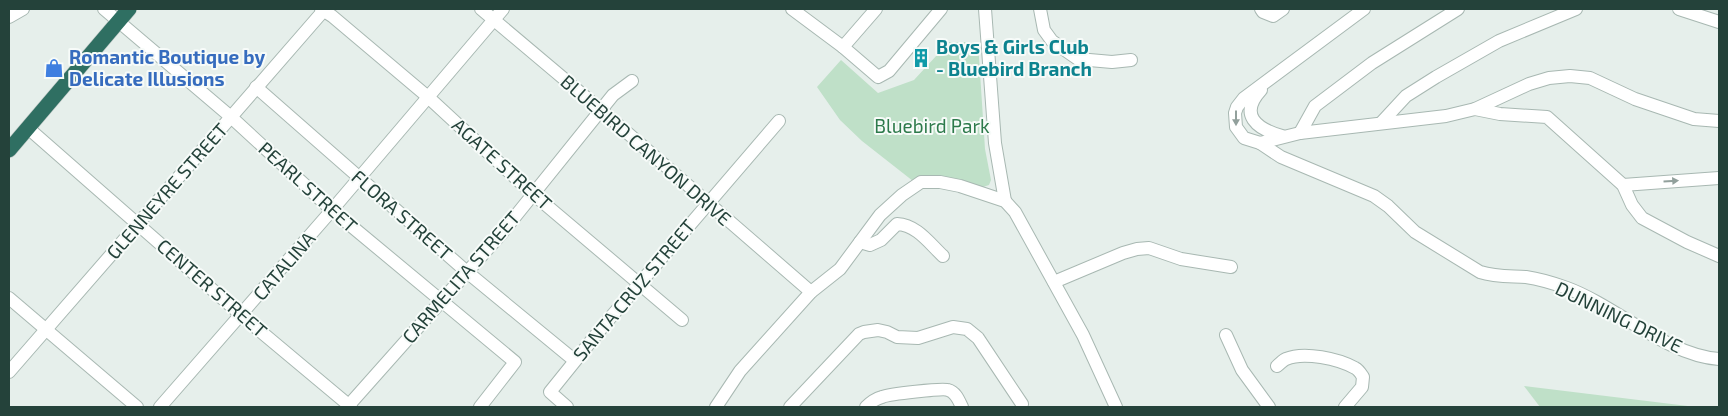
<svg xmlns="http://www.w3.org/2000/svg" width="1728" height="416" font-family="'Exo 2',sans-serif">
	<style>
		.green { fill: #bfe0c8 }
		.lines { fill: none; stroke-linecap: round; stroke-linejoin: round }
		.minor-casing { stroke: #a8b8b2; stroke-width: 14 }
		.highway-casing { stroke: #c2cac8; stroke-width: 16 }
		.minor { stroke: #fff; stroke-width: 12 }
		.highway { stroke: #2f6f62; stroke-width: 15 }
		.oneway { fill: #92a09c }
		.labels { text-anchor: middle; stroke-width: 4; stroke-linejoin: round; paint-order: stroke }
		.culture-label { font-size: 19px; font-weight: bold; fill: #0d838f; stroke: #f7fbf9; text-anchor: start }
		.shop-label { font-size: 19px; font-weight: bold; fill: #366cbe; stroke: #f7fbf9; text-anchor: start }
		.park-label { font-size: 19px; fill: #2d7a4b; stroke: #f7fbf9 }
		.street-label { font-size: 19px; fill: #24423a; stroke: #f7fbf9 }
	</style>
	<rect width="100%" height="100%" fill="#e6efeb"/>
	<g class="green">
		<path d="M949,42h29l7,107 6,31 -2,5 -9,3 -67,-7 -51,-40 -22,-21 -23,-33 24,-27 37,33 36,-13z"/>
		<path d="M1524,386l172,21h-156z"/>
	</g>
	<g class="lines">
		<g class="minor-casing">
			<g id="minor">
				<path d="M104,9l127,108 101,93 183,152 -35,45"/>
				<path d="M321,9l11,7 96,81 105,97 149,126"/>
				<path d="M481,9l120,101 210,182"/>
				<path d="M792,9l51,38 35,30 11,-6 52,-62"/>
				<path d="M985,9l10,134 10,58"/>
				<path d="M1040,9l4,21 8,11 26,18 34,3 19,-2"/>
				<path d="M1261,9l2,3 10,4 10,-7"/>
				<path d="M1364,9l-120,89 -7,9 -2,6 1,14 8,11 16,5 40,-10 146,-17 29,-7 54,-25 20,-6 21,-2 20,2 45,21 59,20 25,2"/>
				<path d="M1679,9l40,13"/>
				<path d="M9,17l14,-8"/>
				<path d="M843,47l33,-38"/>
				<path d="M256,87l211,185 107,88"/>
				<path d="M1261,90c-23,25 -4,39 21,46"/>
				<path d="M1475,109l25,5 47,3 76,68 9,20 10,13 45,24 32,14"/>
				<path d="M1381,123l25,-27 30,-19 63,-36 77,-32"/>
				<path d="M28,128l219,192 104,87"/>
				<path d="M1300,133l15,-27 57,-43 86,-54"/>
				<path d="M1260,143l21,14 93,39 14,10 27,26 65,40c15,5 30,4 46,5 14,2 27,6 41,11 49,18 99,67 152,71"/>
				<path d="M1623,185l96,-7"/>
				<path d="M860,242l10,3 11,-5 16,-16c20,1 32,19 46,32"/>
				<path d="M1054,282l69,-29 14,-4 12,-1 32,11 50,8"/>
				<path d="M9,298l128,109"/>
				<path d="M1226,335l16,35 27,37"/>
				<path d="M1277,366c3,-2 6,-6 9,-7 18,-8 53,0 69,9 4,2 6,6 8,9l-1,10 -17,20"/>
				<path d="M9,372l316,-363"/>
				<path d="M349,405l152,-171 112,-139 19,-14"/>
				<path d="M160,407l172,-197 171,-201"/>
				<path d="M567,407l-17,-15 54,-67 175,-204"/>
				<path d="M716,407l24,-36 71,-79 29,-23 40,-54 22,-20 19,-13h19l20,4 45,15 10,11 68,123 33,72"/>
				<path d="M790,407l69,-73 5,-2 14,-2 9,2 10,5 21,1 35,-11 14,2 11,9 44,66"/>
				<path d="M866,407c5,-5 9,-8 16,-10 7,-3 61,-9 66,-7 8,2 11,11 14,17"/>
			</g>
		</g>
		<g class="highway-casing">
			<path id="highway" d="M9,150l120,-141"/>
		</g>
		<use href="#minor" class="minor"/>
		<use href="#highway" class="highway"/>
	</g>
	<defs><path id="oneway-solid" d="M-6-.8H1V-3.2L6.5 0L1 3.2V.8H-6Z" transform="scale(1.25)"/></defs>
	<g class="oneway">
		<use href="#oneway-solid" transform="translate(1236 118) rotate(90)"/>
		<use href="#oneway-solid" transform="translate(1671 181) rotate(-4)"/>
	</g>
	<defs>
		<g id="building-bare" transform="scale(1.5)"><path d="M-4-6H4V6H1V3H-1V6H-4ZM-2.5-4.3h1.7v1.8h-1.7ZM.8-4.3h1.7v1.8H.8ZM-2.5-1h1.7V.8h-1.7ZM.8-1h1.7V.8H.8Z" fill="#0f9aa8" stroke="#f7fbf9" stroke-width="2.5" paint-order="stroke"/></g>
		<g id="shop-bare" transform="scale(1.5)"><path d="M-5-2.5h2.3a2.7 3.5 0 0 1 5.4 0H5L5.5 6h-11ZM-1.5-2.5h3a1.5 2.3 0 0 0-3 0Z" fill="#3f7fe0" stroke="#f7fbf9" stroke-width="2.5" paint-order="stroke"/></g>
	</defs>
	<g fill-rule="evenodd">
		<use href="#building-bare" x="921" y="58"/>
		<use href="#shop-bare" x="54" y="68"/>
	</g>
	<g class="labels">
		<g class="culture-label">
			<text x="936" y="54">Boys &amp; Girls Club<tspan x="936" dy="22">- Bluebird Branch</tspan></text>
		</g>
		<g class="shop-label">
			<text x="69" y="64">Romantic Boutique by<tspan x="69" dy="22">Delicate Illusions</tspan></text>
		</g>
		<g class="park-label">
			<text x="932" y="133">Bluebird Park</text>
		</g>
		<g class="street-label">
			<text transform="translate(646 150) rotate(41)" y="7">BLUEBIRD CANYON DRIVE</text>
			<text transform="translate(502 164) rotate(42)" y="7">AGATE STREET</text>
			<text transform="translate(308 187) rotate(42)" y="7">PEARL STREET</text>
			<text transform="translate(167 191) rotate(-49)" y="7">GLENNEYRE STREET</text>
			<text transform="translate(402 215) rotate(41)" y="7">FLORA STREET</text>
			<text transform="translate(284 266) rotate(-49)" y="7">CATALINA</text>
			<text transform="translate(461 277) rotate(-49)" y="7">CARMELITA STREET</text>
			<text transform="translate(212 288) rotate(41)" y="7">CENTER STREET</text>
			<text transform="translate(634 290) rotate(-50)" y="7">SANTA CRUZ STREET</text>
			<text transform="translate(1619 317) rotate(26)" y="7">DUNNING DRIVE</text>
		</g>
	</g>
	<rect width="1728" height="416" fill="none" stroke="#24423a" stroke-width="20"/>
</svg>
